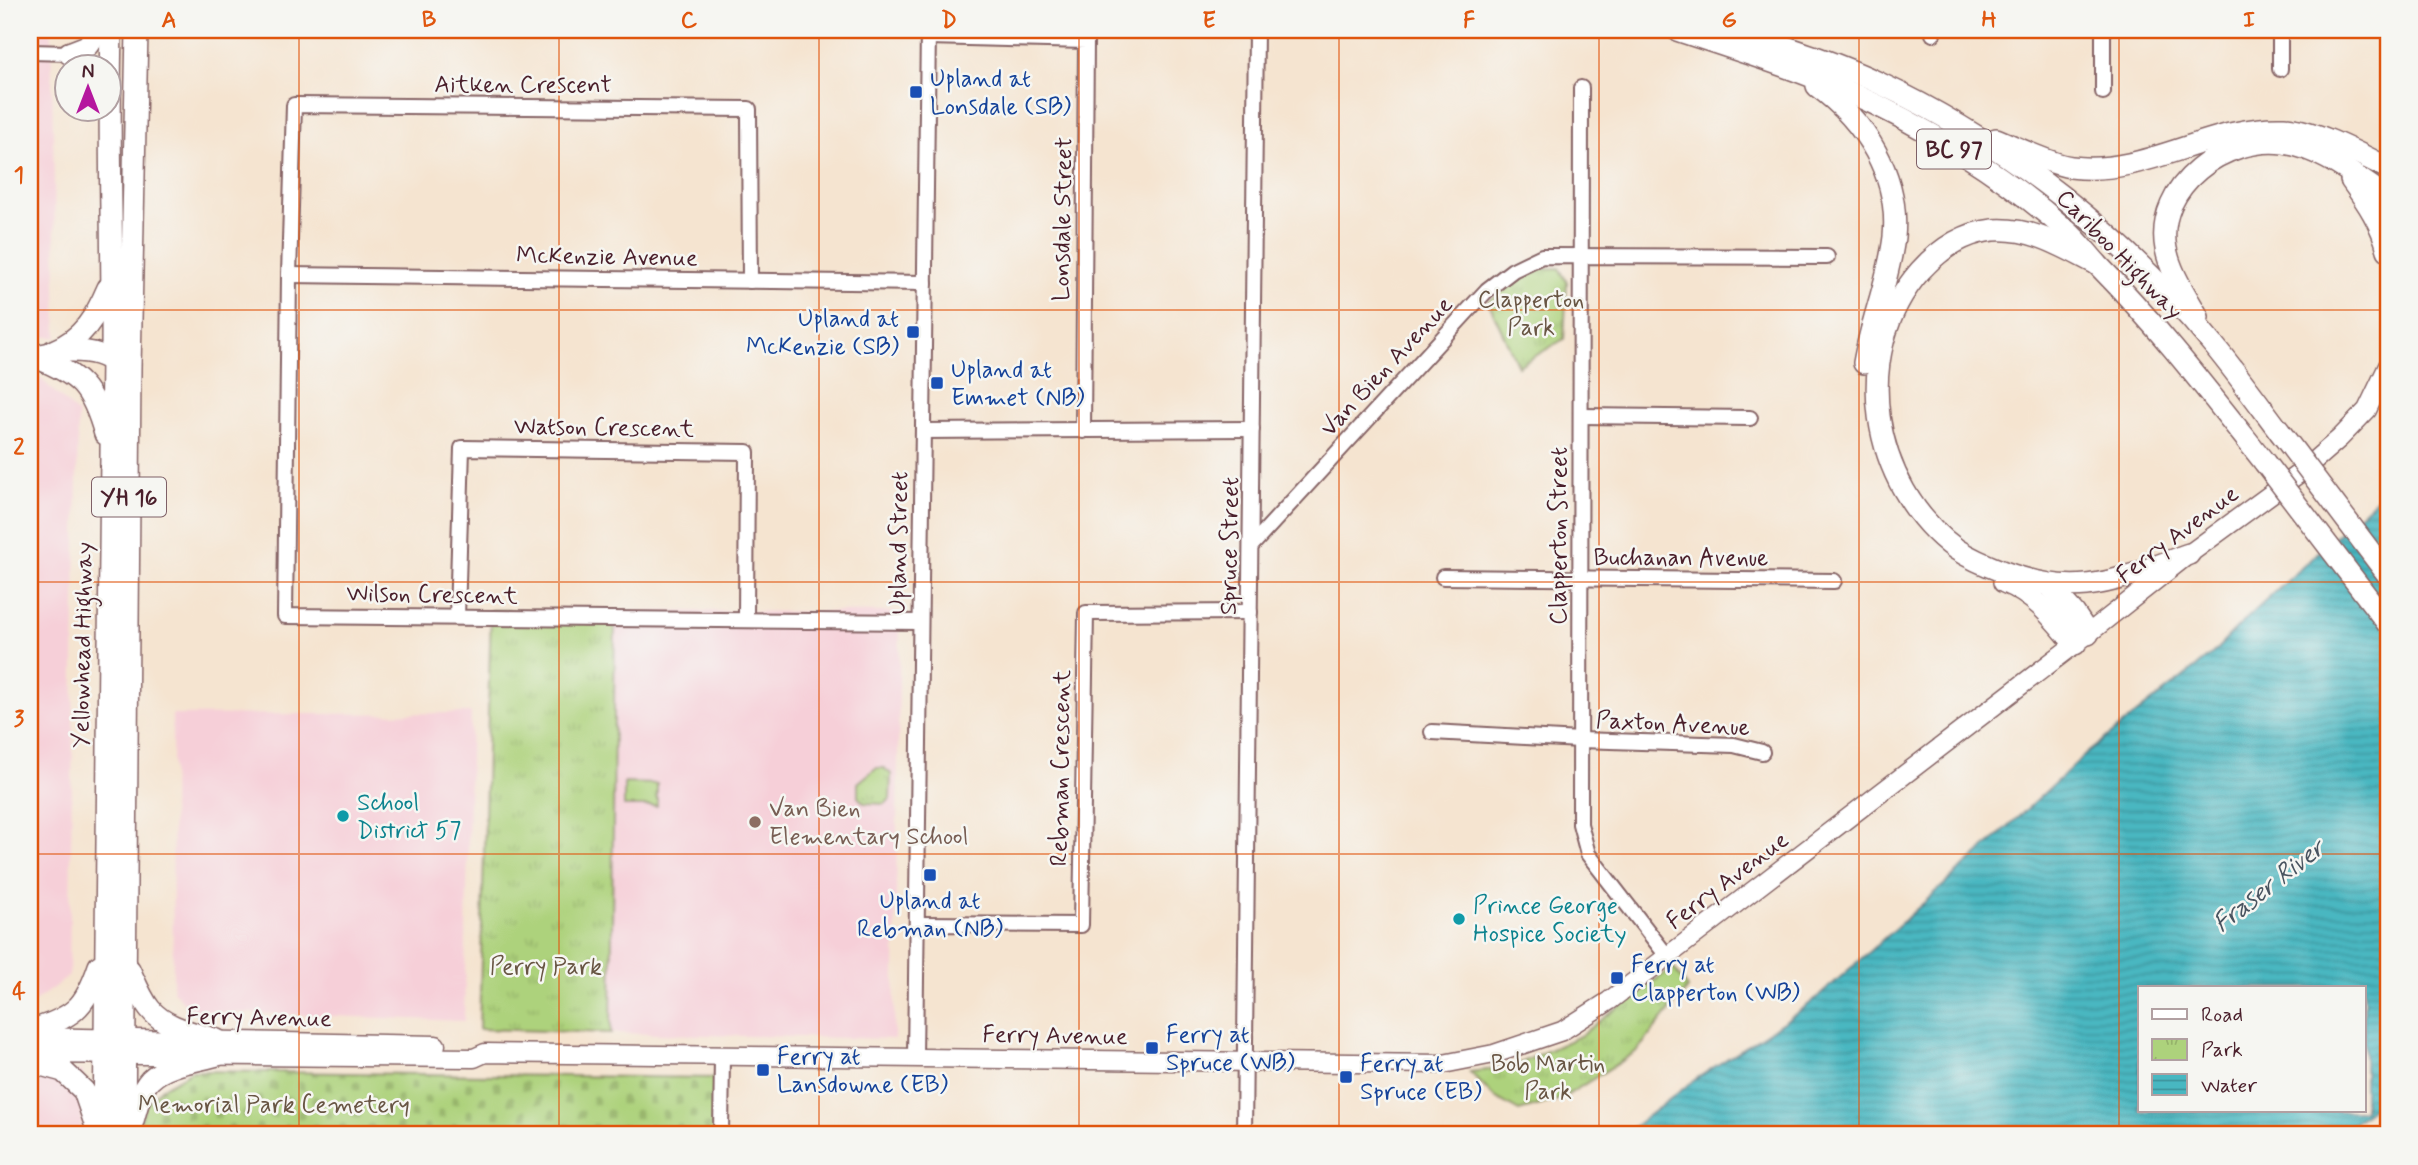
<svg xmlns="http://www.w3.org/2000/svg" width="2418" height="1165" font-family="Mynerve,sans-serif">
	<style>
		.built { fill: #f6cfd8 }
		.cemetery { fill: url(#cemetery-stones); stroke: #7c7854; stroke-width: 2 }
		.park { fill: url(#park-tufts); stroke: #7c7854; stroke-width: 2 }
		.water { fill: url(#water-rules); stroke: #496b76; stroke-width: 2; fill-rule: evenodd }
		.lines { fill: none; stroke-linecap: round; stroke-linejoin: round }
		.minor-casing { stroke: #866465; stroke-width: 18 }
		.major-casing { stroke: #866465; stroke-width: 21 }
		.highway-casing { stroke: #866465; stroke-width: 24 }
		.minor { stroke: #fff; stroke-width: 14 }
		.major { stroke: #fff; stroke-width: 18 }
		.highway { stroke: #fff; stroke-width: 21 }
		.highway-bridge-casing { stroke: #866465; stroke-width: 24; stroke-linecap: butt }
		.highway-bridge { stroke: #fff; stroke-width: 21 }
		.grid { fill: none; stroke: #e0560e; stroke-width: 2; stroke-opacity: 0.55 }
		.transit-dot { fill: #1a4fb4; stroke: #f6f6f2; stroke-width: 2.5 }
		.culture-dot { fill: #0f9aa8; stroke: #f6f6f2; stroke-width: 2.5 }
		.education-dot { fill: #8d6e63; stroke: #f6f6f2; stroke-width: 2.5 }
		.labels { text-anchor: middle; stroke-width: 5; stroke-linejoin: round; paint-order: stroke }
		.shield { fill: #f6f6f2; stroke: #7e6067; stroke-width: 2 }
		.shield-label { font-size: 23px; font-weight: bold; fill: #4a1f2b }
		.transit-label { font-size: 24px; fill: #164399; stroke: #f6f6f2; text-anchor: start }
		.street-label { font-size: 24px; fill: #4a1f2b; stroke: #f6f6f2 }
		.park-label { font-size: 24px; fill: #685543; stroke: #f6f6f2 }
		.culture-label { font-size: 24px; fill: #0d838f; stroke: #f6f6f2; text-anchor: start }
		.education-label { font-size: 24px; fill: #785e54; stroke: #f6f6f2; text-anchor: start }
		.water-label { font-size: 26px; font-style: italic; fill: #495460; stroke: #f6f6f2 }
		.neatline { fill: none; stroke: #e0560e; stroke-width: 2.5 }
		.grid-label { font-size: 23px; text-anchor: middle; font-weight: bold; fill: #e0560e }
	</style>
	<defs>
		<pattern id="cemetery-stones" width="16" height="16" patternUnits="userSpaceOnUse" patternTransform="scale(1.75)"><rect width="16" height="16" fill="#add27c"/><path d="M2 7V4a2 2 0 0 1 4 0v3zM10 15v-3a2 2 0 0 1 4 0v3z" fill="#96b46b"/></pattern>
		<pattern id="park-tufts" width="24" height="20" patternUnits="userSpaceOnUse" patternTransform="scale(1.75)"><rect width="24" height="20" fill="#add27c"/><path d="M3 7l-1-3M5 7V3M7 7l1-3M15 17l-1-3M17 17v-4M19 17l1-3" fill="none" stroke="#96b46b"/></pattern>
		<pattern id="water-rules" width="6" height="5" patternUnits="userSpaceOnUse" patternTransform="scale(1.75)"><rect width="6" height="5" fill="#48b7c1"/><path d="M0 2.5h6" fill="none" stroke="#3e949d"/></pattern>
	</defs>
	<rect width="100%" height="100%" fill="#f6f6f2"/>
	<filter id="ink" filterUnits="userSpaceOnUse"><feTurbulence type="fractalNoise" baseFrequency=".0143" numOctaves="2"/><feDisplacementMap in="SourceGraphic" scale="14" xChannelSelector="R" yChannelSelector="G"/><feConvolveMatrix kernelMatrix="1 2 1 2 8 2 1 2 1" color-interpolation-filters="sRGB"/></filter>
	<filter id="wash" filterUnits="userSpaceOnUse"><feTurbulence type="fractalNoise" baseFrequency=".00686" numOctaves="4" result="noise"/><feDisplacementMap in="SourceGraphic" scale="28" xChannelSelector="R" yChannelSelector="G"/><feGaussianBlur stdDeviation="1.57" result="paint"/><feColorMatrix in="noise" values="0 0 0 0 0 0 0 0 0 0 0 0 0 0 0 0 0 1.4 0 .05"/><feComposite in="paint" operator="in"/></filter>
	<g filter="url(#wash)">
		<rect width="100%" height="100%" fill="#f5e4d0"/>
		<g class="built">
			<path d="M30,30h21l6,307h-27z"/>
			<path d="M30,377h9l39,37 -9,562 -39,29z"/>
			<path d="M615,611l285,1 -6,427 -283,-6z"/>
			<path d="M471,713l-7,308 -272,-10 -19,-20 -1,-276z"/>
			<path d="M83,1071l-2,64h-51v-62z"/>
		</g>
		<path class="cemetery" d="M192,1071l527,7 -1,57h-582l10,-32 16,-15z"/>
		<g class="park">
			<path d="M1559,268l8,14 -3,57 -46,27 -30,-65 48,-32z"/>
			<path d="M491,610l124,1 -4,422 -132,-4z"/>
			<path d="M876,768h8l7,6 -1,25 -5,5 -21,-1 -6,-6v-14z"/>
			<path d="M624,783l33,1v22h-33z"/>
			<path d="M1673,967l15,21 -51,63 -76,48 -42,12 -26,-15 -23,-24 42,-5 68,-31z"/>
		</g>
		<path class="water" d="M2388,488v608l-50,39h-715l73,-56 101,-66 19,-14 167,-149 103,-96 125,-99 34,-35zM2140,988h224v123h-224z"/>
	</g>
	<g filter="url(#ink)">
		<g class="lines">
			<g class="minor-casing">
				<g id="minor">
					<path d="M2280,30v39"/>
					<path d="M1933,34v-4"/>
					<path d="M928,37l158,4 -3,390"/>
					<path d="M30,52l39,1"/>
					<path d="M1581,88l-1,736 8,30 79,102"/>
					<path d="M2103,92v-62"/>
					<path d="M289,275l636,8"/>
					<path d="M750,281l-1,-172 -455,-4 -5,170 -4,341 635,6"/>
					<path d="M1581,416l169,2"/>
					<path d="M923,431l329,-2"/>
					<path d="M1252,545l235,-255 26,-20 29,-14 285,1"/>
					<path d="M1443,577l391,4"/>
					<path d="M457,617l5,-169 285,4 -1,168"/>
					<path d="M1432,732l148,8 154,5 28,7"/>
					<path d="M917,924l164,1 5,-312 164,-1"/>
					<path d="M915,1058l13,-1028"/>
					<path d="M721,1135l1,-80"/>
					<path d="M1244,1135l12,-1105"/>
				</g>
			</g>
			<g class="major-casing">
				<g id="major">
					<path d="M30,1037l406,8"/>
					<path d="M30,1054l444,4 11,-5 958,11 51,-10 68,-23 47,-30 466,-357 114,-90 112,-82 39,-34 27,-28 21,-44"/>
				</g>
			</g>
			<g class="highway-casing">
				<g id="highway">
					<path d="M1677,30c57,19 115,37 170,61 76,34 156,83 219,139 12,10 21,23 32,35 61,62 113,130 167,198"/>
					<path d="M1734,30c49,16 99,31 145,53 130,61 246,154 337,265 22,27 43,56 64,84"/>
					<path d="M69,53l18,-7 12,-16"/>
					<path d="M69,53l16,13"/>
					<path d="M1817,86c48,35 83,90 77,151 -5,43 -23,84 -30,126"/>
					<path d="M1996,139c20,8 54,25 75,28 75,10 138,-42 213,-39 30,1 77,27 104,40"/>
					<path d="M2351,180c16,22 31,44 37,70"/>
					<path d="M2097,264c-34,-17 -65,-37 -104,-34 -29,3 -54,20 -73,41 -71,81 -50,215 36,278 15,10 32,17 48,23 27,10 55,16 83,13 36,-4 68,-19 102,-31"/>
					<path d="M2198,317c-12,-22 -27,-43 -32,-68 -12,-63 60,-114 118,-106 38,5 73,35 104,55"/>
					<path d="M53,351c30,-12 43,-35 55,-63"/>
					<path d="M35,357c24,-8 67,-11 84,11"/>
					<path d="M35,357c45,18 57,30 70,77"/>
					<path d="M2004,582c32,13 50,37 71,62"/>
					<path d="M2048,584l26,29 14,21"/>
					<path d="M129,969c6,13 12,29 21,40 15,19 45,24 67,31"/>
					<path d="M30,1031c43,-15 54,-20 69,-65"/>
					<path d="M30,1062l33,9 21,20 14,41"/>
					<path d="M131,1127c5,-15 8,-35 19,-47 16,-16 47,-19 68,-25"/>
					<path d="M104,1135c1,-259 5,-518 8,-778 1,-109 -4,-218 -1,-327"/>
					<path d="M124,1135l6,-767 7,-338"/>
				</g>
			</g>
			<use href="#minor" class="minor"/>
			<use href="#major" class="major"/>
			<use href="#highway" class="highway"/>
			<g class="highway-bridge-casing">
				<g id="highway-bridge">
					<path d="M2280,432l108,143"/>
					<path d="M2265,463l123,161"/>
				</g>
			</g>
			<use href="#highway-bridge" class="highway-bridge"/>
		</g>
	</g>
	<path class="grid" d="M299,30v1105M559,30v1105M819,30v1105M1079,30v1105M1339,30v1105M1599,30v1105M1859,30v1105M2119,30v1105M30,310h2358M30,582h2358M30,854h2358"/>
	<g class="transit-dot">
		<rect x="909" y="85" width="14" height="14" rx="3.5"/>
		<rect x="906" y="325" width="14" height="14" rx="3.5"/>
		<rect x="930" y="376" width="14" height="14" rx="3.5"/>
		<rect x="923" y="868" width="14" height="14" rx="3.5"/>
		<rect x="1610" y="971" width="14" height="14" rx="3.5"/>
		<rect x="1145" y="1041" width="14" height="14" rx="3.5"/>
		<rect x="756" y="1063" width="14" height="14" rx="3.5"/>
		<rect x="1339" y="1070" width="14" height="14" rx="3.5"/>
	</g>
	<g class="culture-dot">
		<circle cx="343" cy="816" r="7"/>
		<circle cx="1459" cy="919" r="7"/>
	</g>
	<circle class="education-dot" cx="755" cy="822" r="7"/>
	<g class="labels">
		<g class="shield">
			<rect x="1917" y="129.5" width="74" height="39" rx="5"/>
			<rect x="92" y="477.5" width="74" height="39" rx="5"/>
		</g>
		<g class="shield-label">
			<text x="1954" y="157">BC 97</text>
			<text x="129" y="505">YH 16</text>
		</g>
		<g class="transit-label">
			<text x="930" y="86">Upland at<tspan x="930" dy="28">Lonsdale (SB)</tspan></text>
			<text x="899" y="326" text-anchor="end">Upland at<tspan x="899" dy="28">McKenzie (SB)</tspan></text>
			<text x="951" y="377">Upland at<tspan x="951" dy="28">Emmet (NB)</tspan></text>
			<text x="930" y="908" text-anchor="middle">Upland at<tspan x="930" dy="28">Rebman (NB)</tspan></text>
			<text x="1631" y="972">Ferry at<tspan x="1631" dy="28">Clapperton (WB)</tspan></text>
			<text x="1166" y="1042">Ferry at<tspan x="1166" dy="28">Spruce (WB)</tspan></text>
			<text x="777" y="1064">Ferry at<tspan x="777" dy="28">Lansdowne (EB)</tspan></text>
			<text x="1360" y="1071">Ferry at<tspan x="1360" dy="28">Spruce (EB)</tspan></text>
		</g>
		<g class="street-label">
			<text x="523" y="92">Aitken Crescent</text>
			<text transform="translate(1062 219) rotate(-89)" y="8">Lonsdale Street</text>
			<text transform="translate(2120 254) rotate(46)" y="8">Cariboo Highway</text>
			<text transform="translate(607 256) rotate(1)" y="8">McKenzie Avenue</text>
			<text transform="translate(1386 366) rotate(-47)" y="8">Van Bien Avenue</text>
			<text transform="translate(604 427) rotate(1)" y="8">Watson Crescent</text>
			<text transform="translate(2177 534) rotate(-37)" y="8">Ferry Avenue</text>
			<text transform="translate(1558 536) rotate(-90)" y="8">Clapperton Street</text>
			<text transform="translate(898 543) rotate(-89)" y="8">Upland Street</text>
			<text transform="translate(1229 546) rotate(-89)" y="8">Spruce Street</text>
			<text x="1681" y="565">Buchanan Avenue</text>
			<text transform="translate(432 594) rotate(1)" y="8">Wilson Crescent</text>
			<text transform="translate(82 645) rotate(-89)" y="8">Yellowhead Highway</text>
			<text transform="translate(1673 723) rotate(3)" y="8">Paxton Avenue</text>
			<text transform="translate(1060 768) rotate(-89)" y="8">Rebman Crescent</text>
			<text transform="translate(1727 880) rotate(-37)" y="8">Ferry Avenue</text>
			<text transform="translate(259 1017) rotate(1)" y="8">Ferry Avenue</text>
			<text transform="translate(1055 1035) rotate(1)" y="8">Ferry Avenue</text>
		</g>
		<g class="park-label">
			<text x="1531" y="307">Clapperton<tspan x="1531" dy="28">Park</tspan></text>
			<text x="546" y="974">Perry Park</text>
			<text x="1548" y="1071">Bob Martin<tspan x="1548" dy="28">Park</tspan></text>
			<text x="274" y="1112">Memorial Park Cemetery</text>
		</g>
		<g class="culture-label">
			<text x="357" y="810">School<tspan x="357" dy="28">District 57</tspan></text>
			<text x="1473" y="913">Prince George<tspan x="1473" dy="28">Hospice Society</tspan></text>
		</g>
		<g class="education-label">
			<text x="769" y="816">Van Bien<tspan x="769" dy="28">Elementary School</tspan></text>
		</g>
		<g class="water-label">
			<text transform="translate(2268 885) rotate(-38)" y="9">Fraser River</text>
		</g>
	</g>
	<rect width="2418" height="1165" fill="none" stroke="#f6f6f2" stroke-width="77"/>
	<rect x="2138" y="986" width="228" height="126" fill="#f6f6f2" stroke="#b1a0a2" stroke-width="2"/>
	<rect x="2152" y="1009" width="35" height="10" fill="#ffffff" stroke="#b1a0a2" stroke-width="2"/>
	<text x="2201" y="1021" font-size="21" fill="#4a1f2b">Road</text>
	<rect x="2152" y="1039" width="35" height="21" fill="url(#park-tufts)" stroke="#b1a0a2" stroke-width="2"/>
	<text x="2201" y="1056" font-size="21" fill="#4a1f2b">Park</text>
	<rect x="2152" y="1074" width="35" height="21" fill="url(#water-rules)" stroke="#b1a0a2" stroke-width="2"/>
	<text x="2201" y="1092" font-size="21" fill="#4a1f2b">Water</text>
	<g transform="translate(88 88)"><circle r="33" fill="#f6f6f2" stroke="#b1a0a2" stroke-width="2"/>
	<path d="M0-5L12 26L0 18L-12 26Z" fill="#b5179e"/>
	<text y="-10" font-size="19" font-weight="bold" text-anchor="middle" fill="#4a1f2b">N</text>
	</g>
	<rect x="38" y="38" width="2342" height="1088" class="neatline"/>
	<g class="grid-label">
		<text x="169" y="27">A</text>
		<text x="429" y="27">B</text>
		<text x="689" y="27">C</text>
		<text x="949" y="27">D</text>
		<text x="1209" y="27">E</text>
		<text x="1469" y="27">F</text>
		<text x="1729" y="27">G</text>
		<text x="1989" y="27">H</text>
		<text x="2249" y="27">I</text>
		<text x="19" y="182">1</text>
		<text x="19" y="454">2</text>
		<text x="19" y="726">3</text>
		<text x="19" y="998">4</text>
	</g>
</svg>
